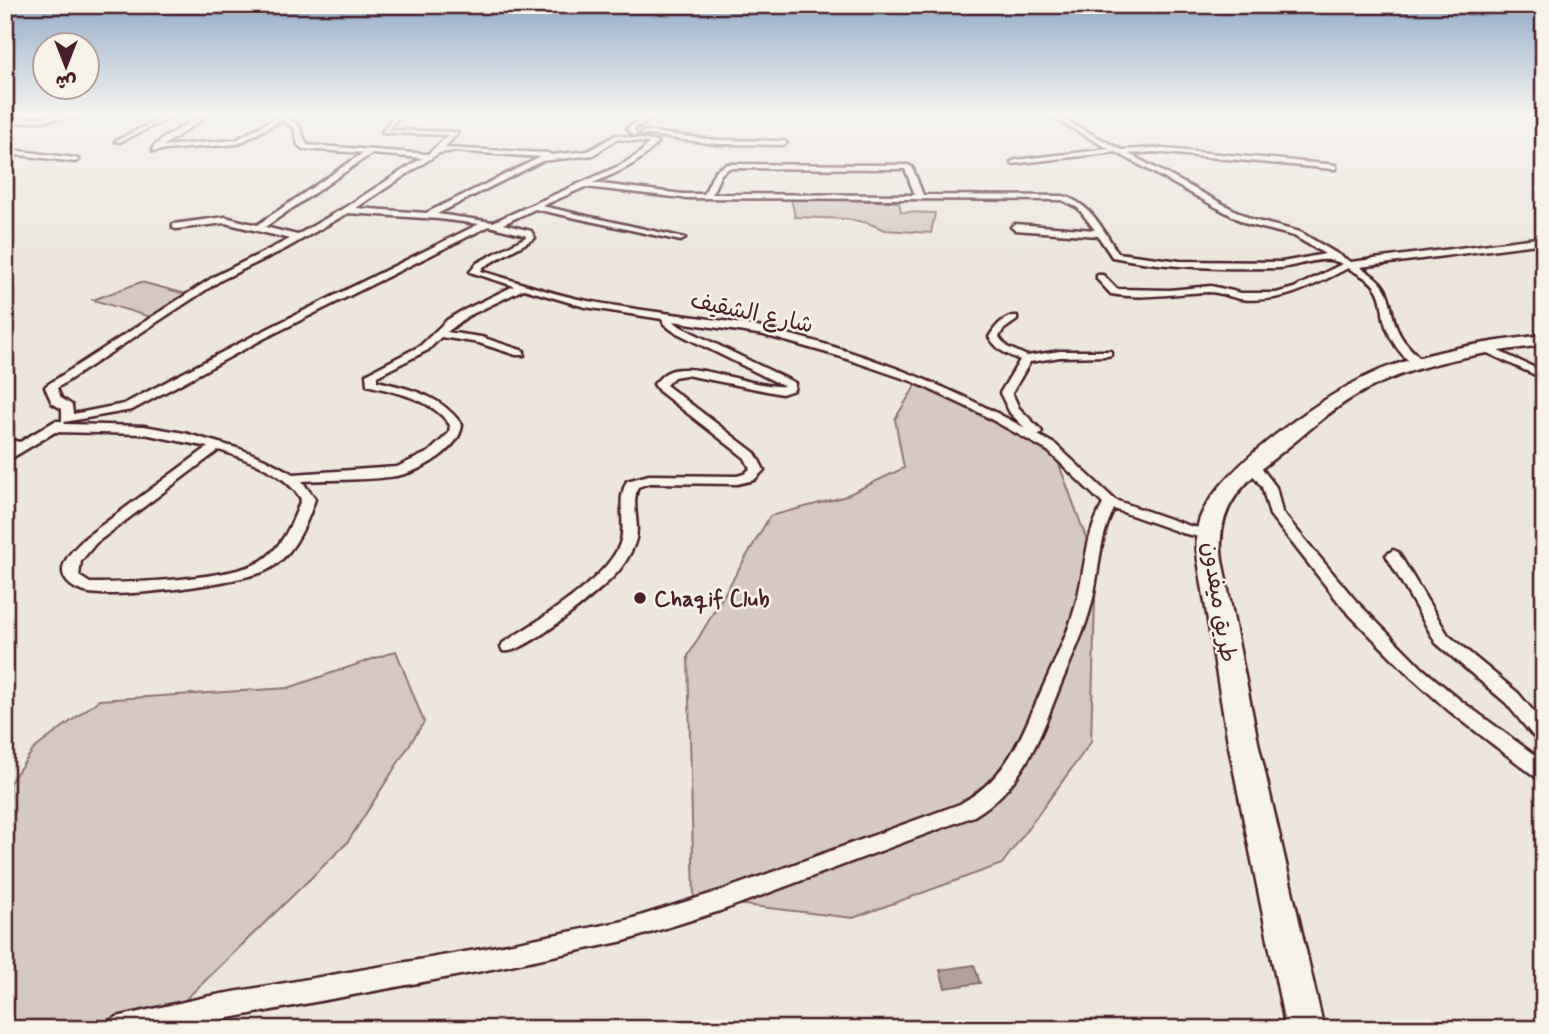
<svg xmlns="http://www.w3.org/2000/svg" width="1549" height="1034" font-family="Mynerve,'Playpen Sans Arabic',sans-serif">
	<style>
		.green { fill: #d5c9c2; stroke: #907476; stroke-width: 2 }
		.water { fill: #b39f9d; stroke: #896c6f; stroke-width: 2 }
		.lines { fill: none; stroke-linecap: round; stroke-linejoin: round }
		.minor-casing { stroke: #4a1f2b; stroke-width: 5 }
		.tertiary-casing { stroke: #4a1f2b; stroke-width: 5 }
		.primary-casing { stroke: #4a1f2b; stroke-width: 5 }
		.minor { fill: #f7f3e8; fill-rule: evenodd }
		.tertiary { fill: #f7f3e8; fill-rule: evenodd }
		.primary { fill: #f7f3e8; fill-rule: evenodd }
		.poi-dot { fill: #4a1f2b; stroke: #f7f3e8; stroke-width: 2.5 }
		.labels { text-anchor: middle; stroke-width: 5; stroke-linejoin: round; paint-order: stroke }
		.street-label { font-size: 23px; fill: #4a1f2b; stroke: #f7f3e8 }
		.poi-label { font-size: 23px; font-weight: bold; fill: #4a1f2b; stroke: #f7f3e8; text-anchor: start }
	</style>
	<rect width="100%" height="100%" fill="#ece6dd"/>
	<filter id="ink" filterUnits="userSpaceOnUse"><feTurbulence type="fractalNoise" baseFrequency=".0143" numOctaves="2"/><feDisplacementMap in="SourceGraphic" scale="14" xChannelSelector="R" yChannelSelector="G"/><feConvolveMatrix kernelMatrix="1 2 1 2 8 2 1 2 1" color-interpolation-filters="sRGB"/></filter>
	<g filter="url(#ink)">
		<g class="green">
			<path d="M791,198l108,4 2,10 34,1 -4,20 -46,-3 -17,-7 -21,-4 -52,-2z"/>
			<path d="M141,282l45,12 -36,23 -57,-17z"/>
			<path d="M919,380l134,68 43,117 -5,177 -89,122 -149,54 -159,-19 -6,-243 82,-140 73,-19 61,-29 -9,-49z"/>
			<path d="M396,651l28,71 -77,121 -166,161 -109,25h-67v-240l29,-40 65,-49 189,-12z"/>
		</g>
		<path class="water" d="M974,965l6,18 -35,5 -5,-18z"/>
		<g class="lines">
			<g class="minor-casing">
				<g id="minor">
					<path d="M170,114h8l-58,28 -5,-1z"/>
					<path d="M203,114h7l-47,32 73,-6 46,-26h6l-2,3 13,9 8,19 121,9 21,-19 -67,-2 12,-19h6l-11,16 68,2v2l-13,14 104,5 3,2 37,-4 28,-16 42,7c-18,22 -40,30 -65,41l90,11h21l11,-23 12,-7 181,1 4,2 11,28 140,1c29,8 39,33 55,57l62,8 102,1 43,-8 -31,-18 -47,-12 -131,-72 -104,12 -1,-2 4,-2 94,-11 -62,-35h7l68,36 32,-2 182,17v4h-3l-179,-17 -25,2 124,66 47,12 51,30 193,-25v6l-184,24c39,23 24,35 40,68 6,11 17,19 25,29l-6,3c-17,-7 -31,-30 -35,-48 -2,-11 -2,-23 -9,-32 -6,-9 -17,-13 -27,-19 -35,18 -67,36 -108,31 -10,-2 -21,-7 -32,-7 -32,1 -65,8 -97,2l-14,-15v-4h6l14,14 53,1 41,-4 30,7h35l18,-5 48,-24c-19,-11 -43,3 -63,4 -56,1 -113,0 -167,-11l-14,-21 -83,-6 -4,-3 4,-3 80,6 -17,-22 -16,-8 -379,-2 -98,-11 -43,19 143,32 -4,3 -146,-32 -32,15 28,7 4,7 -52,29 -2,4c35,10 71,23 107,30 59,12 120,15 179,28 90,21 177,54 258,99l-15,-15 -10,-20 20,-33c-16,-7 -21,-9 -31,-23 6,-10 15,-22 28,-21v4l-14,10 -4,7 8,10 20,9 33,-5h51v4l-4,1 -47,1 -30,5 -18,31 7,15 21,21 2,3 -4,3 18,10 59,55 75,26 23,5 2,3 -7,5 -26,-6 -68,-24c-15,29 -14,58 -21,89 -7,32 -22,61 -34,91 -20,50 -36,98 -85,127l-254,95 -96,30 -142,30 -312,58h-65l4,-8 8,-4 93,-21 272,-47 142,-28 96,-30 240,-87c51,-29 61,-69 84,-119 13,-29 27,-58 34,-89 8,-34 8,-61 25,-92l-55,-53 -70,-39 -64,-30 -76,-26 -74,-21 -91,-14 8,6 114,56 -1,7 -12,4 -96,-19 -12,2 -8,8 89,68 9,17 -10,10 -17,4 -87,-1 -12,4c-8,19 4,39 -4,58 -5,12 -12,23 -21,32 -15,15 -91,80 -110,74l-2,-4 2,-4c32,-20 109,-66 118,-103 5,-21 -5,-39 6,-59l22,-6 88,1 7,-2 6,-5 -5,-11 -86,-67 -5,-7c4,-4 8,-9 12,-11 23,-15 89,16 118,13l-111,-55 -9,-7 -2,-5 -77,-12 -61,-18 -56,27 -21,16 34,5 43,14v4h-8l-37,-12 -38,-6 -13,13 -51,26v5c33,8 64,14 85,44 -2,23 -39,45 -61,50 -27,6 -69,4 -99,6l13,18c-8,25 -22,57 -46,70 -24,14 -157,31 -184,23 -9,-2 -21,-9 -22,-20 -1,-13 15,-27 23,-35l122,-90 -64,-13 -89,-2 -50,30v-10l6,-4 -6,-1v-8l15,3 35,-21h7v-12l-10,-6 -7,-16 2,-2 168,-109 75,-37 -65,-16 -49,6 -3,-1v-4l52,-7 32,8 106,-72 -60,-4 -5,-4 -4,-17 -12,-8 -44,24 -85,7v-4l11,-9zM617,139l32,4 -9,10 -19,12 -128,57 -56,-8 105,-53 51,-6zM453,151l88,6 -115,56 -70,-5 83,-55zM371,154l51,4 -78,50 -47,27 -32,-8zM729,168l176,1 10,26 -203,-1 9,-20zM348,213l91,6 40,5 -224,111 -131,69 -51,10 -1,-9 -11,-7 -4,-10 164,-108 64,-31zM489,226l36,9 1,2 -49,26 -7,9 44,14 -54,26 -13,8 -27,26 -54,28 1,11c30,8 64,13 83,40l-1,8 -20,19 -32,15 -104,7 -28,-15 -25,-10 -56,-16 -40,-7 -79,-2 -1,-2 68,-12 131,-71zM219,450c30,10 65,22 82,49 -8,23 -19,49 -40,62 -30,19 -133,22 -171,22l-11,-7 2,-15 15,-18z"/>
					<path d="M653,114h7l-26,15 3,6h-4l-6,-7z"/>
					<path d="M643,131l73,9 67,1 4,2 -4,2 -67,-1 -75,-10z"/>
					<path d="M20,151l55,7 4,2 -4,2 -55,-7 -15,1v-4z"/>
					<path d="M1485,345l59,27v7l-63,-29 -1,-2z"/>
					<path d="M1252,461l5,1 19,25 6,25 74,89 67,68 37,31 84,62v19l-7,-3 -89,-68 -37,-33 -67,-68 -74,-94 -8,-28 -17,-22z"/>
					<path d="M1393,550l5,2 50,83 70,58 26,31v20l-6,-2 -32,-39 -70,-60 -50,-88z"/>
				</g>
			</g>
			<g class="tertiary-casing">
				<path id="tertiary" d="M80,114h32l-107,10v-5z"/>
			</g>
			<g class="primary-casing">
				<path id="primary" d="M1544,335v10c-65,8 -132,18 -189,51 -25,14 -46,35 -68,52 -40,32 -73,56 -65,112l36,182 66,287h-38l-58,-287 -30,-182c-2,-15 -3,-28 2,-42 20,-52 135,-132 188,-151 50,-18 103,-26 156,-32z"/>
			</g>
			<use href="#minor" class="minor"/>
			<use href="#tertiary" class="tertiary"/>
			<use href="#primary" class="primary"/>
		</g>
	</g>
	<linearGradient id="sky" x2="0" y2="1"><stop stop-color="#93acca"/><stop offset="0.44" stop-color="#f6f4f0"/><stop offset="1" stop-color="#f6f4f0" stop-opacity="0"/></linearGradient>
	<rect width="1549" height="258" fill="url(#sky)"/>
	<circle class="poi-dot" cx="640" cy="598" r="7"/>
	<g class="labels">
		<g class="street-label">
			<text transform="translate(752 312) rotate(12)" y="8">شارع الشقيف</text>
			<text transform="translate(1220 602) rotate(81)" y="8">طريق ميفدون</text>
		</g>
		<g class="poi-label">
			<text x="654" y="606">Chaqif Club</text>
		</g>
	</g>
	<rect width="1549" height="1034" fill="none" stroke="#f7f3e8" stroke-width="28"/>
	<rect x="14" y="14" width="1521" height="1006" fill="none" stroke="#4a1f2b" stroke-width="2.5" filter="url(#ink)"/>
	<g transform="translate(66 66) rotate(180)"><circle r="33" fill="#f7f3e8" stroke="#b29e9c" stroke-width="2"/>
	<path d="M0-5L12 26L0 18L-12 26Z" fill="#4a1f2b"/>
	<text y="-10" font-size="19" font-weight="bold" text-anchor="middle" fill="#4a1f2b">ش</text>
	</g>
</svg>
